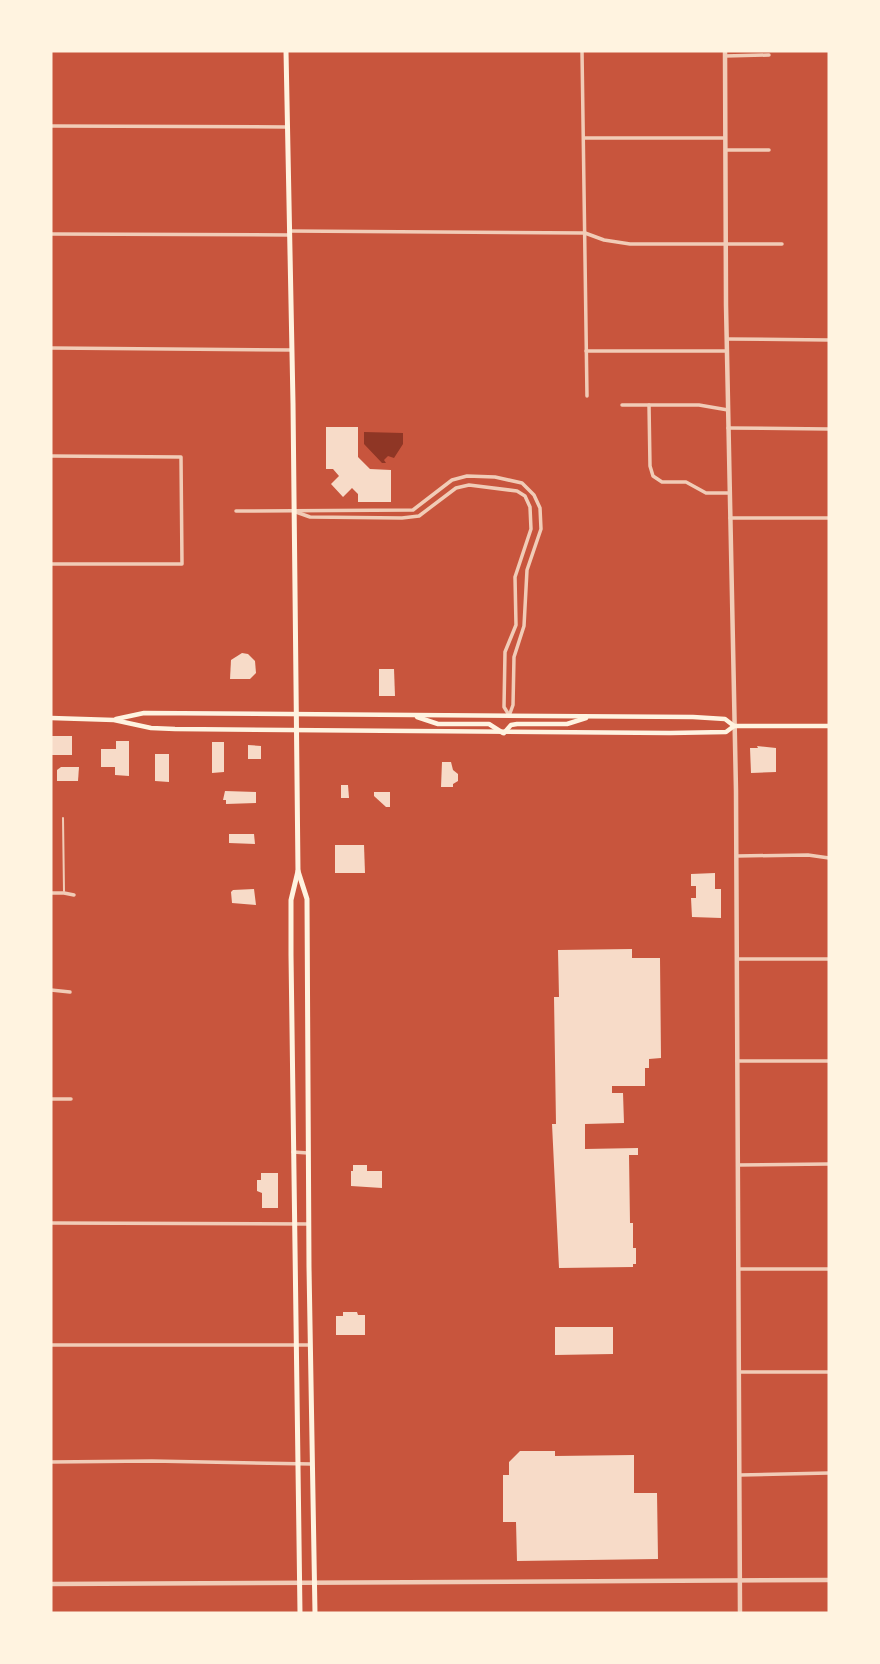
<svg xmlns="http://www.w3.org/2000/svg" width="880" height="1664" font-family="'Alegreya Sans',sans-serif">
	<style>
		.water { fill: #8f3625 }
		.building { fill: #f7dbc8 }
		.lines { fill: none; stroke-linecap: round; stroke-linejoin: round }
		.service { stroke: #f1ccb7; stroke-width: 2 }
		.minor { stroke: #f1ccb7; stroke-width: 3.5 }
		.tertiary { stroke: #f1ccb7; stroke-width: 4.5 }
		.secondary { stroke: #fff3e0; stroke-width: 4.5 }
		.primary { stroke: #fff3e0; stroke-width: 5 }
	</style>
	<rect width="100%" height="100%" fill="#c8553d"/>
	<path class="water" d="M364,432l39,1v11l-9,14 -6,-2 -4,4 2,3h-4l-18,-19z"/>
	<g class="building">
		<path d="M326,427h32v30l12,12 21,1v32h-33v-8l-6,-6 -9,9 -12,-13 8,-8 -6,-7h-7z"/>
		<path d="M242,653l6,1 7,7 1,12 -6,6h-20l1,-19z"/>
		<path d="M379,669h15l1,27h-16z"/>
		<rect x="51" y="736" width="21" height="19"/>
		<path d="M116,741h13v35l-14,-1v-8h-14v-18h15z"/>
		<path d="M212,742h12v30l-12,1z"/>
		<path d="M248,745l13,1v13h-13z"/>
		<path d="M757,746l19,2v24l-25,1 -1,-25h8z"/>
		<path d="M155,754h14v28l-14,-1z"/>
		<path d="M442,762h9l2,8 5,4v7l-5,3v3h-12z"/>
		<path d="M61,767h18l-1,14h-21v-11z"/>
		<path d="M341,785h7l1,13h-8z"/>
		<path d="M225,791l31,1v11l-30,1v-4h-3z"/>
		<path d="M374,792h16v15h-4l-12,-11z"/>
		<path d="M229,834h25l1,10 -26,-1z"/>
		<path d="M335,845h29l1,28h-30z"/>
		<path d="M715,873v16h6v29l-29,-1 -1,-19h5v-12h-5v-12z"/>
		<path d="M254,889l2,16 -24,-2 -1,-11 2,-2z"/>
		<path d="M632,949v9h28l1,100 -12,1v9h-4v18h-33v7h11l1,30 -39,1v25l53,-1v7h-9l1,68h3v25h3v16h-3v3l-74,1 -7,-144h4l-2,-127h5l-1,-47z"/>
		<path d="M353,1165h14v6h15v17l-31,-2v-15h2z"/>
		<path d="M261,1173h17v35h-16v-15l-5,-2v-11h4z"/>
		<path d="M343,1312h14l1,3h7v20h-29v-19h7z"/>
		<path d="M555,1327h58v27l-58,1z"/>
		<path d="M520,1451h35v5l79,-1v38h23l1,66 -141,2 -1,-39h-13v-47h6v-13z"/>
	</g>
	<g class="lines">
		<path class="service" d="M63,818l1,73"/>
		<g class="minor">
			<path d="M582,51l5,345"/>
			<path d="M725,56l44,-1"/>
			<path d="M51,126l236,1"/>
			<path d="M584,138h140"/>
			<path d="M726,150h43"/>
			<path d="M289,231l296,2 19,7 26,4h152"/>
			<path d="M51,234l238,1"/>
			<path d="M727,339l102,1"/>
			<path d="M51,348l241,2"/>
			<path d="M586,351h141"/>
			<path d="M622,405h77l29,5"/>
			<path d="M649,405l1,61 3,10 9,6h24l20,11h24"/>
			<path d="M728,428l101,1"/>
			<path d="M51,456l130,1 1,107h-131"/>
			<path d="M236,511l177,-1 39,-30 15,-4 28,1 27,6 12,12 6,13 1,21 -14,41 -3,56 -10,31 -1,48 -4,11"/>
			<path d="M296,512l14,5 92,1 17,-2 37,-28 13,-3 48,6 8,5 5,11 1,22 -16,48 1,48 -11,27 -1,55 5,8"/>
			<path d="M730,518h99"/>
			<path d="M737,856l71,-1 21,3"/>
			<path d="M51,893h13l10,2"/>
			<path d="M737,959h92"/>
			<path d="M51,990l19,2"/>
			<path d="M737,1061h92"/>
			<path d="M51,1099h20"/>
			<path d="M293,1152l15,1"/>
			<path d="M738,1165l91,-1"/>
			<path d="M51,1223l257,1"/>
			<path d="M739,1269h90"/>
			<path d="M51,1345h259"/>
			<path d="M740,1372h89"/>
			<path d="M51,1462l101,-1 160,3"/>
			<path d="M740,1475l89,-2"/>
		</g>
		<g class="tertiary">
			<path d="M725,51l1,254 10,486 4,822"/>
			<path d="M51,1584l778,-4"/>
		</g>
		<g class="secondary">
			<path d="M417,717l21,7h51l14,9"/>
			<path d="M51,718l63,2 37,8 24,1 495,4 56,-1 8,-6h95"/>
			<path d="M116,719l28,-6 549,4 32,2 9,7"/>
			<path d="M504,733l7,-8 6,-1h50l19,-6"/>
		</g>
		<g class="primary">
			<path d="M286,51l7,352 5,468 9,28 2,368 6,346"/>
			<path d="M298,871l-7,29v55l9,658"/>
		</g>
	</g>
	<rect width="880" height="1664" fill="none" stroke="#fff3e0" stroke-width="105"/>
</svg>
